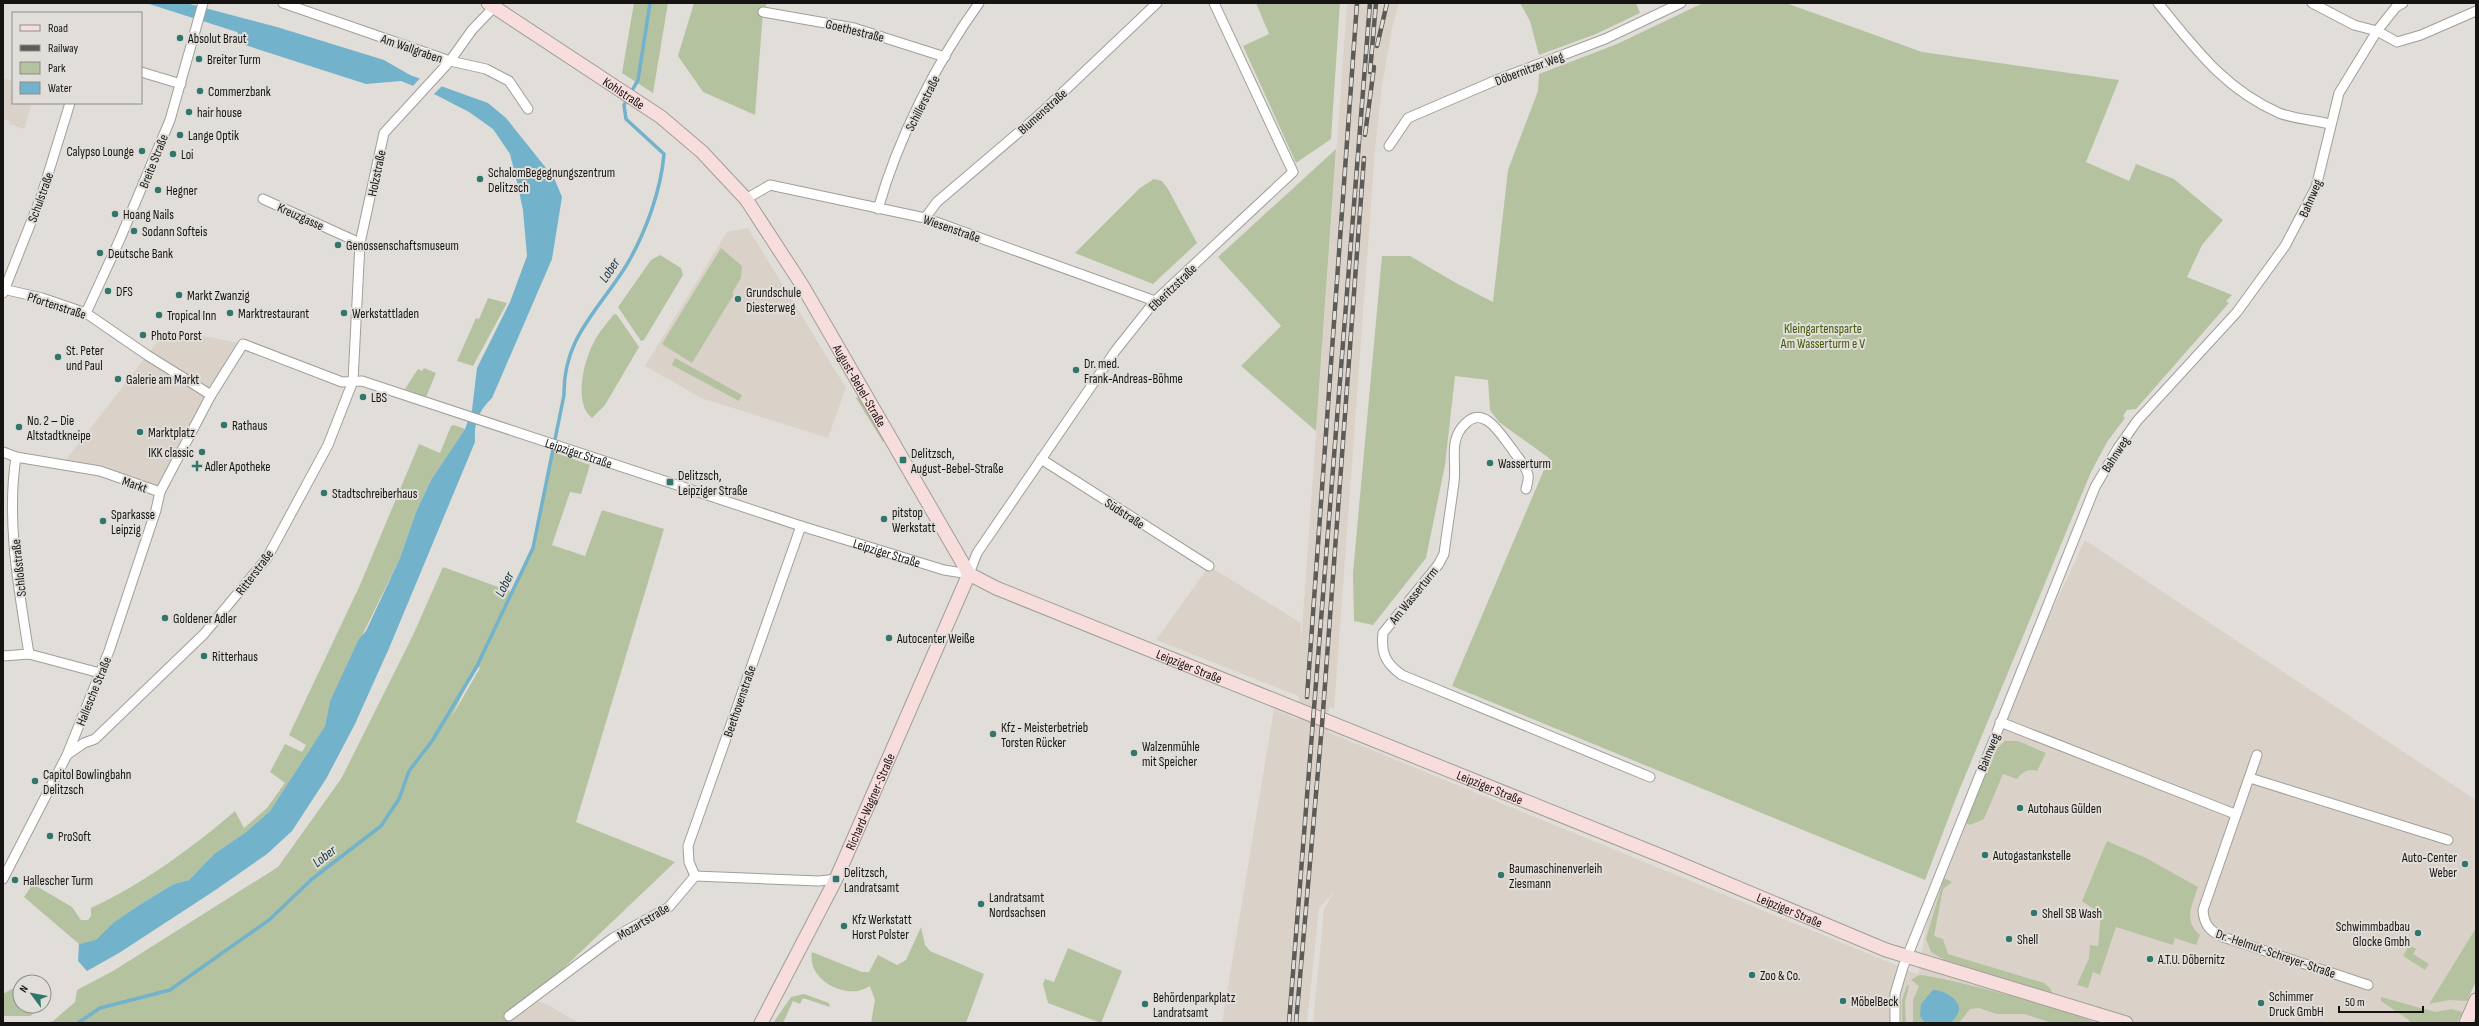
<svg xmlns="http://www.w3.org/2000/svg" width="2479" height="1026" font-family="'Sofia Sans Condensed',sans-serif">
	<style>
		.built { fill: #dad2c8 }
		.green { fill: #b5c2a0; fill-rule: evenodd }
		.water { fill: #72b2cb }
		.pier { fill: #e1deda }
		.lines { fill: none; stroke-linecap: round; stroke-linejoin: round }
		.stream { stroke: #72b2cb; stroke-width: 3.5 }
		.street-casing { stroke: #a19e9a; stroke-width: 11 }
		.secondary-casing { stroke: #a19e9a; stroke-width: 15 }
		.street { stroke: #fff; stroke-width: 9 }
		.secondary { stroke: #f7dddb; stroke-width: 13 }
		.rail-casing { stroke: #5c5b58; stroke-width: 4.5 }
		.rail { stroke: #e1deda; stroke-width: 3; stroke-dasharray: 9; stroke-linecap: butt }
		.poi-dot { fill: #31766a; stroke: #e1deda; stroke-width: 1.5 }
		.labels { text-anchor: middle; stroke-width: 4; stroke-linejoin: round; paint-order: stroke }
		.street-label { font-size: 13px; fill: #151412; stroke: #e1deda }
		.poi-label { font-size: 13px; fill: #151412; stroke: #e1deda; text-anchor: start }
		.park-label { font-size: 13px; fill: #425804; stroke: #e1deda }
		.water-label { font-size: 14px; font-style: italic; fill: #183742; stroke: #e1deda }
	</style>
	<rect width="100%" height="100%" fill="#e1deda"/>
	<g class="built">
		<path d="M1347,3h52l-7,25 -10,58 -7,64 -41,559 -5,-2 -1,25 590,242 15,-85 67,-167 85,-182 391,260v181l-19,42h-1144l11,-114 10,-17 -15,16 -12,115h-85l52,-314 23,10 2,-23 -143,-56 53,-74 92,57v20z"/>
		<path d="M3,78l10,3v22h19l-8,26 -15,-5 1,-3 -7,-2z"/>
		<path d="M748,228l98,160 -18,50 -127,-40 -56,-32 82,-134z"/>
		<path d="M171,333l39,4 33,7 -83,148 -60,-21 -39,-5 98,-126z"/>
		<path d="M531,999l17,6 31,18h-73z"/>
	</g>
	<g class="green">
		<path d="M634,3h34l-15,90 -31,-20z"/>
		<path d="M694,3h73l-4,9 -8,103 -52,-23 -25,-36z"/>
		<path d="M1256,3h84l-9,136 -35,24 -53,-117 26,-12z"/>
		<path d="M1520,3h116l4,10 -44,21 -57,21 -9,-34z"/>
		<path d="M1703,3h83l136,49 197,28 -33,82 43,19 7,-17 38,15 49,41 -21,25 -15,32 45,18 -6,6 3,2 -93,106 -9,1 -4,6 2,2 -18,24 -16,30 -135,326 -31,82 -473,-194 97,-228 -50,-36 -9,-12 -2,-30 -33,-4 -10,89 -19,93 -53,67 -19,-4 -1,-48 29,-317h28l46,27 37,19 15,-132 30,-79 1,-17 78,-30z"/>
		<path d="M1336,149l-20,282 -75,-65 40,-40 -63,-69z"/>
		<path d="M1154,179l8,2 6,8 29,54 -44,41 -78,-31 65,-65z"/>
		<path d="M721,248l21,18 -1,12 -9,15 2,1 -42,69 -30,-19z"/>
		<path d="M660,255l21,13 2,7 -39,65 -3,1 -23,-34 33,-47z"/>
		<path d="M488,298l19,5 -34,63 -16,-5 19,-43 3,1z"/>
		<path d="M614,314l3,1 22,32 -34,58 -13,13c-19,-15 -8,-58 2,-76 5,-10 13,-19 20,-28z"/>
		<path d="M675,358l67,37 -3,6 -67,-36z"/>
		<path d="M424,368l12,5 -10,24 -21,-8 13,-20 4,2z"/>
		<path d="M860,395l27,44 -4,3 -27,-44z"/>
		<path d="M454,425l11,4 -34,51 -15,32 -16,46 -70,143 -5,25 -55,85 -24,21 -32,22 -25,26 -15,4 -30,18 -30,20 -18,19 -17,3 -55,-47 9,-13 39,23 9,13h7l3,-4v-8c52,-24 101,-60 144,-97l9,17 23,-20 18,-25 -15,-11 15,-28 17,8 4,-7 -17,-10 71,-150 59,-141 21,9 11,-27z"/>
		<path d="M553,452l37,13 -9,29 -11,-2 -18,53 33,11 17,-46 62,19 -88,293 99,40 -169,161h-461l8,-2 22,-19 2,-12 36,-19 165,-104 63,-88 72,-144 30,-68 69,25 21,-44zM476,666l4,2 -29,50z"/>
		<path d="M2005,741h13l28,12 -9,18c-9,-3 -15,1 -20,8l-14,-5 -19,45 -14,6 -4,-2 28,-72z"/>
		<path d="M2107,841l39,17 52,29c-6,18 -15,34 2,48l-4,10 -21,-7 -2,7 -57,-18 -16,48 -7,-3 -5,16 -11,-3 12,-27 1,-13 8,1 3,-32 -19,-13z"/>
		<path d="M1944,878l8,4 -9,7 -9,47 9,3 5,15 96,29 7,6 1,5 -2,1 -104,-34 -15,-9 -5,-13z"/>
		<path d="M921,927l4,18 5,6 54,23 -18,49h-95l4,-23 -5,-14c-4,2 -8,4 -12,5 -22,3 -51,-15 -46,-39l50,20h7l9,-17 19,10 9,-5z"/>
		<path d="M2476,928v53l-9,20 -18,-1 -20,4z"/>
		<path d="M2409,945l7,4 -3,5 16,10 -4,6 -22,-14z"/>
		<path d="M1068,948l54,23 -21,52 -53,-20 -5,-19 2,-5 9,3z"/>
		<path d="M1919,975c16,-1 165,39 176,48h-43l-28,-9h-27l-18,-6 -9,1 -11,14h-46v-23l6,-14 -8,-6z"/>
		<path d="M1907,985l2,1 -4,16 1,21h-4v-23z"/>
		<path d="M15,987h5v19h19l-8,10h-28v-22z"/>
		<path d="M804,994l25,9 1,4 -27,-9 -3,6 -7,-3 -10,22h-10l18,-26z"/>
		<path d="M2381,997l54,15 16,-3 12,3 -6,11h-47l-1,-3 -28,-19z"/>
	</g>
	<g class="water">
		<path d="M146,3h40l91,24 107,33 26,15 78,28 18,15 48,60 8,19 -10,62 -60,139c-14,14 -18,24 -17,44l-85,204 -35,78 -29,55 -34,52 -25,23 -53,37 -95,62 -32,18 -9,-10 1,-17 17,-4 18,-18 30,-20 30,-18 15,-4 25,-26 32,-22 24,-21 55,-85 5,-25 29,-62 7,-8 34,-73 16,-46 15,-32 34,-51 7,-19 5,-42 33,-66 17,-46 -4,-46 -6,-28 -7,-28 -17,-25 -24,-17 -33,-17 -35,-14 -35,3 -121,-39 -8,-13z"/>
		<path d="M1933,990c9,-1 27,9 26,19 0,5 -5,10 -8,14h-26l-5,-7 1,-12z"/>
	</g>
	<path class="pier" d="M422,76l21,9 -11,11 -21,-8z"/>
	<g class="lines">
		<path class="stream" d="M78,1023l22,-15 70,-18 99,-70 43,-41 69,-53 18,-27 10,-28 23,-30 45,-75 56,-118 31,-153c-1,-57 34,-84 62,-129 19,-32 35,-75 38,-112l-38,-35 -2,-14 14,-25 12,-77"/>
		<g class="street-casing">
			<g id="street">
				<path d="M283,3l167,58 36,8 23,12 19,28"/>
				<path d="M2158,3c37,45 66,86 121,110 16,6 35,7 51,11"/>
				<path d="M2312,3l42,22 23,6 20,11 24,-7 55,-24"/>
				<path d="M763,12l91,16 91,29"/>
				<path d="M141,72l40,12"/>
				<path d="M1389,146l19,-28 91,-39 106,-40 76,-36"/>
				<path d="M263,199l97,44"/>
				<path d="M746,199l24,-14 155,33 230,83"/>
				<path d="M878,209c20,-71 58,-146 101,-206"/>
				<path d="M925,218l12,-16 102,-87 118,-112"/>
				<path d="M3,289l39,9 44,15 61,42 64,40"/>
				<path d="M3,293l38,-96 29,-94"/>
				<path d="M86,313l34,-74 50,-119 33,-117"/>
				<path d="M3,452l13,5 84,14 60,21"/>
				<path d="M16,457c-10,65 3,133 13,197"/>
				<path d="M1041,459l168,107"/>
				<path d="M1526,489c1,-4 3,-10 2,-14 -2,-10 -11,-18 -16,-26 -11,-14 -28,-45 -47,-25 -17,16 -8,38 -11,58 -3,24 -7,48 -10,72l-6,11 -55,68c-2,20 2,30 19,42l248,102"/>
				<path d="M3,656l26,-2 71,19"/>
				<path d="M2000,722l235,92"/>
				<path d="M68,754l16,-11 11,-4 109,-105 63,-76 61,-113 25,-64 7,-138 24,-110 66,-72 22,-31 23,-24"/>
				<path d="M2257,755l-54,155c1,14 6,21 20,27l145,48"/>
				<path d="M2250,778l198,62"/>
				<path d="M695,876l-6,-14 -1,-16 113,-320"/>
				<path d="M695,876l124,5 17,-2"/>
				<path id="s1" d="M3,879l64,-124 42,-104 47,-141 4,-18 51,-97 32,-51 99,38 20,-1 439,145 143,44 25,4 8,-21 139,-203 39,-49 138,-129 -79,-169"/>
				<path d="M509,1016l104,-78 56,-31 26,-31"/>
				<path d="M1895,1023v-29l8,-27 192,-480 23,-39 19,-27 100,-109 48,-66 31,-59 23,-94 38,-62 19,-24 7,-4"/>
			</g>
		</g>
		<g class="secondary-casing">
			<g id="secondary">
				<path id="s2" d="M488,3l173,114 41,35 44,47 56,86 167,289"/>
				<path id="s3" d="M969,574l27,14 673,271 217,91 240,73"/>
				<path id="s4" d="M761,1023l75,-144 133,-305"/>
				<path d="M2466,1023l10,-23"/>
			</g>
		</g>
		<use href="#street" class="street"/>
		<use href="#secondary" class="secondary"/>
		<g class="rail-casing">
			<g id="rail">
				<path d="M1377,46l10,-43"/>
				<path d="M1370,72l6,-69"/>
				<path d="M1365,135l9,-68"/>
				<path d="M1307,697l50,-694"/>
				<path d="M1289,1023l81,-1020"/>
				<path d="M1296,1023l26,-298 42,-567"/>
			</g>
		</g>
		<use href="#rail" class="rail"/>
	</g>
	<g class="poi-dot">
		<circle cx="180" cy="38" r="4"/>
		<circle cx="199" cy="59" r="4"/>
		<circle cx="200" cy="91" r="4"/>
		<circle cx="189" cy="112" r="4"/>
		<circle cx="180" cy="135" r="4"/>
		<circle cx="142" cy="151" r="4"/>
		<circle cx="173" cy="154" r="4"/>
		<circle cx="480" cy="179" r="4"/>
		<circle cx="158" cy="190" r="4"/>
		<circle cx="115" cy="214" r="4"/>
		<circle cx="134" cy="231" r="4"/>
		<circle cx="338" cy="245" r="4"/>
		<circle cx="100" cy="253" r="4"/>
		<circle cx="108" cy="291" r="4"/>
		<circle cx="179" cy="295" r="4"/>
		<circle cx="738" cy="299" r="4"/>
		<circle cx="230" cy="313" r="4"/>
		<circle cx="344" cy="313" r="4"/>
		<circle cx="159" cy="315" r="4"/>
		<circle cx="143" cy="335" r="4"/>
		<circle cx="58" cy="357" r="4"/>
		<circle cx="1076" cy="370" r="4"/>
		<circle cx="118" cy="379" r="4"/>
		<circle cx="363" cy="397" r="4"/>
		<circle cx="224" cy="425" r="4"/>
		<circle cx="19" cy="427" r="4"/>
		<circle cx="140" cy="432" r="4"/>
		<circle cx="202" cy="452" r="4"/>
		<rect x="899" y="456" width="8" height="8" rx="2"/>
		<circle cx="1490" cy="463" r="4"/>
		<path d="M195 460h4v4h4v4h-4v4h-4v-4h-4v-4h4z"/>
		<rect x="666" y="478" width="8" height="8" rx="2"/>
		<circle cx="324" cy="493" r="4"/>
		<circle cx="884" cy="519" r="4"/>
		<circle cx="103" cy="521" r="4"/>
		<circle cx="165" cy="618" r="4"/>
		<circle cx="889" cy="638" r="4"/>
		<circle cx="204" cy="656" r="4"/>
		<circle cx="993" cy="734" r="4"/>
		<circle cx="1134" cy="753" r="4"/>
		<circle cx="35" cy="781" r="4"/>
		<circle cx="2020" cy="808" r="4"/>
		<circle cx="50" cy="836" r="4"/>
		<circle cx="1985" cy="855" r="4"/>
		<circle cx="2465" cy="864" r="4"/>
		<circle cx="1501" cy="875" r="4"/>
		<rect x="832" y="875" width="8" height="8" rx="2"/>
		<circle cx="15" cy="880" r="4"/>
		<circle cx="981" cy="904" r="4"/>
		<circle cx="2034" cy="913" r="4"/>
		<circle cx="844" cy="926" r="4"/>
		<circle cx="2418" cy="933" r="4"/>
		<circle cx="2009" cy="939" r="4"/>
		<circle cx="2150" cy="959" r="4"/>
		<circle cx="1752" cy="975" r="4"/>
		<circle cx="1843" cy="1001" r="4"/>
		<circle cx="2261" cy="1003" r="4"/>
		<circle cx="1145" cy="1004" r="4"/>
	</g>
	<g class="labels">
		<g class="street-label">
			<text transform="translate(855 30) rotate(14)" y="5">Goethestraße</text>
			<text transform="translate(412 48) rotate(19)" y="5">Am Wallgraben</text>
			<text transform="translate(1529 68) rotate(-21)" y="5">Döbernitzer Weg</text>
			<text dy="5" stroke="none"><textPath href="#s2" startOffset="163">Kohlstraße</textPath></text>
			<text transform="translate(922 103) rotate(-63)" y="5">Schillerstraße</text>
			<text transform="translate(1042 111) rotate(-42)" y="5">Blumenstraße</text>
			<text transform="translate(153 161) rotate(-68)" y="5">Breite Straße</text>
			<text transform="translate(376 173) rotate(-78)" y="5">Holzstraße</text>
			<text transform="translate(40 197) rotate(-70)" y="5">Schulstraße</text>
			<text transform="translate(2310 198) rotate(-67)" y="5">Bahnweg</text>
			<text transform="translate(301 216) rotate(24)" y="5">Kreuzgasse</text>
			<text transform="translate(952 228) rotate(19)" y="5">Wiesenstraße</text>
			<text transform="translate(1172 287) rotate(-44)" y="5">Elberitzstraße</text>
			<text transform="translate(57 305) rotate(18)" y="5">Pfortenstraße</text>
			<text dy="5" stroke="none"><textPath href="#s2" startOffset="544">August-Bebel-Straße</textPath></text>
			<text dy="5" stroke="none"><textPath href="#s1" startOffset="943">Leipziger Straße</textPath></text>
			<text transform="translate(2115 454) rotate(-57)" y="5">Bahnweg</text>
			<text transform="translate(135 484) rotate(19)" y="5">Markt</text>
			<text transform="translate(1125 513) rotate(33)" y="5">Südstraße</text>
			<text dy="5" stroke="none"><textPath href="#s1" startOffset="1267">Leipziger Straße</textPath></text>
			<text transform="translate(18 568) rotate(-96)" y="5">Schloßstraße</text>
			<text transform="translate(254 572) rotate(-53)" y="5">Ritterstraße</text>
			<text transform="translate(1413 595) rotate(-51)" y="5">Am Wasserturm</text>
			<text dy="5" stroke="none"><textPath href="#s3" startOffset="239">Leipziger Straße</textPath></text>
			<text transform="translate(93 691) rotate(-68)" y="5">Hallesche Straße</text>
			<text transform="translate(739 701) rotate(-71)" y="5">Beethovenstraße</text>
			<text transform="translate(1988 752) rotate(-68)" y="5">Bahnweg</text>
			<text dy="5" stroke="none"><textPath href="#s3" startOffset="563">Leipziger Straße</textPath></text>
			<text dy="5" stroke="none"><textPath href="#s4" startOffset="247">Richard-Wagner-Straße</textPath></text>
			<text dy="5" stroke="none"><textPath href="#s3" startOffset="887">Leipziger Straße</textPath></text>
			<text transform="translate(643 921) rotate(-31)" y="5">Mozartstraße</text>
			<text transform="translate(2276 953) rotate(19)" y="5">Dr.-Helmut-Schreyer-Straße</text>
		</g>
		<g class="poi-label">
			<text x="188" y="43">Absolut Braut</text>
			<text x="207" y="64">Breiter Turm</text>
			<text x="208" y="96">Commerzbank</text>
			<text x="197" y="117">hair house</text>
			<text x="188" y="140">Lange Optik</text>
			<text x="134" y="156" text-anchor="end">Calypso Lounge</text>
			<text x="181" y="159">Loi</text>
			<text x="488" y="177">SchalomBegegnungszentrum<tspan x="488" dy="15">Delitzsch</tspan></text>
			<text x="166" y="195">Hegner</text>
			<text x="123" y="219">Hoang Nails</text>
			<text x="142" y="236">Sodann Softeis</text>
			<text x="346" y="250">Genossenschaftsmuseum</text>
			<text x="108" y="258">Deutsche Bank</text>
			<text x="116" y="296">DFS</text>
			<text x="746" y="297">Grundschule<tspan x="746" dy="15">Diesterweg</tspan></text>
			<text x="187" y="300">Markt Zwanzig</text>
			<text x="238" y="318">Marktrestaurant</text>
			<text x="352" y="318">Werkstattladen</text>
			<text x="167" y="320">Tropical Inn</text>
			<text x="151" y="340">Photo Porst</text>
			<text x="66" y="355">St. Peter<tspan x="66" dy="15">und Paul</tspan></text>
			<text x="1084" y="368">Dr. med.<tspan x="1084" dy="15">Frank-Andreas-Böhme</tspan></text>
			<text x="126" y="384">Galerie am Markt</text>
			<text x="371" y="402">LBS</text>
			<text x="27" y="425">No. 2 – Die<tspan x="27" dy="15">Altstadtkneipe</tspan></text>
			<text x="232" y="430">Rathaus</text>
			<text x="148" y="437">Marktplatz</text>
			<text x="194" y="457" text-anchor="end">IKK classic</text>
			<text x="911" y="458">Delitzsch,<tspan x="911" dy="15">August-Bebel-Straße</tspan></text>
			<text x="1498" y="468">Wasserturm</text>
			<text x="205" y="471">Adler Apotheke</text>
			<text x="678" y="480">Delitzsch,<tspan x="678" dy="15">Leipziger Straße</tspan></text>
			<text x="332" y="498">Stadtschreiberhaus</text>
			<text x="892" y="517">pitstop<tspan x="892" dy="15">Werkstatt</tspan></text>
			<text x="111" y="519">Sparkasse<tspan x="111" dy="15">Leipzig</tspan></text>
			<text x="173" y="623">Goldener Adler</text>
			<text x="897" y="643">Autocenter Weiße</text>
			<text x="212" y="661">Ritterhaus</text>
			<text x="1001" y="732">Kfz - Meisterbetrieb<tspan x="1001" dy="15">Torsten Rücker</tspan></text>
			<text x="1142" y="751">Walzenmühle<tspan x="1142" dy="15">mit Speicher</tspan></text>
			<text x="43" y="779">Capitol Bowlingbahn<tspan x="43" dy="15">Delitzsch</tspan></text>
			<text x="2028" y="813">Autohaus Gülden</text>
			<text x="58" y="841">ProSoft</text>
			<text x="1993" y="860">Autogastankstelle</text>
			<text x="2457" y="862" text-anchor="end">Auto-Center<tspan x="2457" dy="15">Weber</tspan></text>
			<text x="1509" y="873">Baumaschinenverleih<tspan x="1509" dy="15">Ziesmann</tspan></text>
			<text x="844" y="877">Delitzsch,<tspan x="844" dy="15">Landratsamt</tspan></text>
			<text x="23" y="885">Hallescher Turm</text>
			<text x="989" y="902">Landratsamt<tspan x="989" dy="15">Nordsachsen</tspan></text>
			<text x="2042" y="918">Shell SB Wash</text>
			<text x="852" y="924">Kfz Werkstatt<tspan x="852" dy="15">Horst Polster</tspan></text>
			<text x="2410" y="931" text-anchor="end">Schwimmbadbau<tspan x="2410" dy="15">Glocke Gmbh</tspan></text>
			<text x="2017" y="944">Shell</text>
			<text x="2158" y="964">A.T.U. Döbernitz</text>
			<text x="1760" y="980">Zoo &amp; Co.</text>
			<text x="2269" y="1001">Schimmer<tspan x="2269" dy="15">Druck GmbH</tspan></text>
			<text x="1153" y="1002">Behördenparkplatz<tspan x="1153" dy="15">Landratsamt</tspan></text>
			<text x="1851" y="1006">MöbelBeck</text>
		</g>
		<g class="park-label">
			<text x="1823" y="333">Kleingartensparte<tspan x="1823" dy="15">Am Wasserturm e V</tspan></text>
		</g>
		<g class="water-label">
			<text transform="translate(609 270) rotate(-56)" y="5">Lober</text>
			<text transform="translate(504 584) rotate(-64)" y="5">Lober</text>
			<text transform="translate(324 856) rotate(-38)" y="5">Lober</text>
		</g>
	</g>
	<rect width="2479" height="1026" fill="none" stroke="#151412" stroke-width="8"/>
	<rect x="12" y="12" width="130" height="92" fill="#e1deda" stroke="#8f8d8a"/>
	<rect x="20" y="25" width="20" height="6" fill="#f7dddb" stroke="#8f8d8a"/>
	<text x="48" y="32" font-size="12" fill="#151412">Road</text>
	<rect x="20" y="45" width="20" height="6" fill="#5c5b58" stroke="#8f8d8a"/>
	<text x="48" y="52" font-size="12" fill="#151412">Railway</text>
	<rect x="20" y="62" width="20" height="12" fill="#b5c2a0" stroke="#8f8d8a"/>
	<text x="48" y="72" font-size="12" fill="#151412">Park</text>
	<rect x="20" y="82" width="20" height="12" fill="#72b2cb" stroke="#8f8d8a"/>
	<text x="48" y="92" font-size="12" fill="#151412">Water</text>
	<g transform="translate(32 994) rotate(302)"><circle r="19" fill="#e1deda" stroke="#8f8d8a"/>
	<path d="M0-3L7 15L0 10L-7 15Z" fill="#31766a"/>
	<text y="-6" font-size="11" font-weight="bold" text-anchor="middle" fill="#151412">N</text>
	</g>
	<path d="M2339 1006v6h84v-6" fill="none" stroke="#151412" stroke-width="2"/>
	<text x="2345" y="1006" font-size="12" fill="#151412" stroke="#e1deda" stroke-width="3" paint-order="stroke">50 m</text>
</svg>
